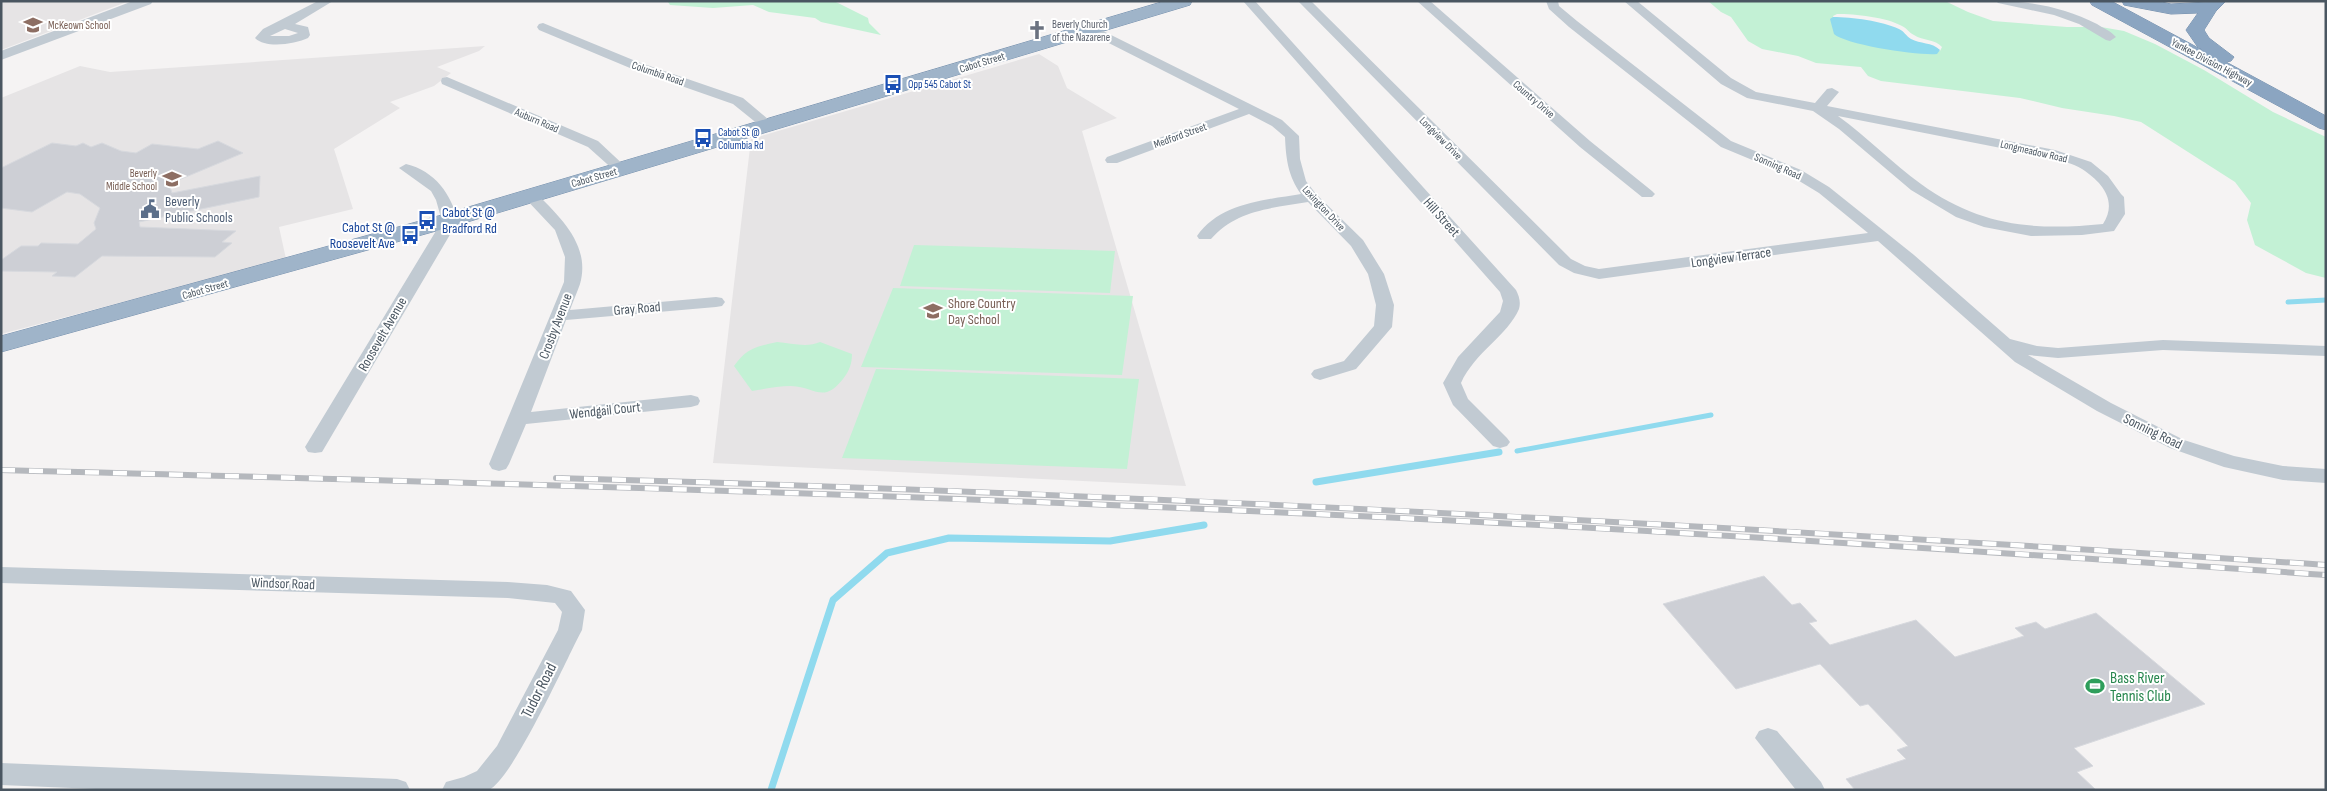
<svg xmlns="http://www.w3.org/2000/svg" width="2327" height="791" font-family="'Sofia Sans Condensed',sans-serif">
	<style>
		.education { fill: #e6e4e5 }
		.green { fill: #c3f1d5; fill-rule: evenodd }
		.water { fill: #90daee }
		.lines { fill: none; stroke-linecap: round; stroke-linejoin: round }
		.stream-far1 { stroke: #90daee; stroke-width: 5 }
		.stream { stroke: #90daee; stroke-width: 7 }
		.building { fill: #cdcfd5; stroke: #d7d9de }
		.trunk-casing { stroke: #7690ad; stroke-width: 1 }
		.motorway-casing { stroke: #7690ad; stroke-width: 1 }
		.minor { fill: #c1cad2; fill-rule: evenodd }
		.tertiary { fill: #c1cad2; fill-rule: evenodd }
		.trunk { fill: #9fb4c9; fill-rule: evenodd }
		.motorway { fill: #8ba5c1; fill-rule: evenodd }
		.rail-casing { stroke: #b5b8bd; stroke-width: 6 }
		.rail { stroke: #fff; stroke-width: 4.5; stroke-dasharray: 14; stroke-linecap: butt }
		.labels { text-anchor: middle; stroke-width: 4; stroke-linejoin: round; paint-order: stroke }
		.far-worship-label { font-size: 11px; fill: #5b616d; stroke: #fff; text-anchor: start }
		.far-education-label { font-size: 11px; fill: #785e54; stroke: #fff; text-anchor: start }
		.far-street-label { font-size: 11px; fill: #4a5661; stroke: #fff }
		.far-transit-label { font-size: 11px; fill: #164399; stroke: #fff; text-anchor: start }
		.service-label { font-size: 14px; fill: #4e5e75; stroke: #fff; text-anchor: start }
		.transit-label { font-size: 14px; fill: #164399; stroke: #fff; text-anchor: start }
		.street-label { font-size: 14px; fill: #4a5661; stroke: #fff }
		.education-label { font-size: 14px; fill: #785e54; stroke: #fff; text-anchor: start }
		.near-leisure-label { font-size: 16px; fill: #27864d; stroke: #fff; text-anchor: start }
		.near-street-label { font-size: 16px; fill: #4a5661; stroke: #fff }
	</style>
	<rect width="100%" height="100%" fill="#f5f3f3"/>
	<g class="education">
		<path d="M1,1h128l-128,49z"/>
		<path d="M485,46l-6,5 -42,16 14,6 -17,13 -44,16 10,6 -66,41 19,60 -74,18 7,32 -285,75v-236l79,-32 30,6z"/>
		<path d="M1039,54l19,12 9,22 50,30 -35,13 104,355 -473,-23 38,-324z"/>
	</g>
	<g class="green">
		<path d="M672,1h162l34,17 1,5 12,12 -60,-13 -6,-4 -46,-6 -16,-7 -40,3 -43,-3 -2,-3z"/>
		<path d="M1708,1h237l23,11 25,9 74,6h34l23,4 31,13 49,26 69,42 53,25v141l-20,-5 -51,-28 -8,-25 4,-17 -16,-21 -94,-60 -27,-6 -52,-8 -42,-10 -139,-17 -13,-5 -7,-9 -45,-4 -18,-7 -36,-7 -14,-8 -17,-24 -10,-5zM1837,14c18,0 49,3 65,12 5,2 7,7 12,9 9,6 21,4 28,12l-2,4 -13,1 -90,-22 -4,-14z"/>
		<path d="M914,245l201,6 -5,42 -210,-7z"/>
		<path d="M893,288l240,8 -11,79 -261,-8z"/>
		<path d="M777,342c14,1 30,6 43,0l32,12c0,10 -3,17 -9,25 -20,25 -27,8 -52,7 -13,0 -27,3 -39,5l-18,-25c13,-18 21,-19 43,-24z"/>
		<path d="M876,369l263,10 -12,90 -285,-11z"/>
	</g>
	<path class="water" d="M1833,17c19,0 49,4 66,12 5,2 7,7 12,10 9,5 21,3 29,11l-3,4c-17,2 -91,-9 -103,-20l-4,-15z"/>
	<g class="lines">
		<g class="stream-far1">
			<path d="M2288,302l38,-2"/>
			<path d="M1517,451l194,-36"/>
			<path d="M1492,453l7,-1"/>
		</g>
		<g class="stream">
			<path d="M1316,482l183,-30"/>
			<path d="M771,790l62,-190 54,-47 62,-15 161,3 94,-16"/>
		</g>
	</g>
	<g class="building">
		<path d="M218,141l25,12 -74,31 3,9 88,-17 -1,21 -120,25 1,5 96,4 -14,11 10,1 -17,14 -113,-1 -27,21 -23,-1 5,-4 -56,-1v-11l20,-14h17l3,-3 37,1 18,-15 -2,-6 6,-15 -20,-14 -13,-2 -35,20 -31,-4v-40l51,-25 24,3 7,-3 8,4 11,-4 19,8 15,2 16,-9 46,5z"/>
		<path d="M1764,576l28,29 8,-2 17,18 -8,2 21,22 86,-25 39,37 69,-21 -9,-8 21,-6 9,7 51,-16 109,91 -131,44 19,18 -16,6 19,18h-241l-9,-11 60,-20 -9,-9 11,-4 -40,-42 -8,2 -40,-42 -84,25 -73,-85z"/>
	</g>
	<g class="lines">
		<g class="trunk-casing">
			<path id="trunk" d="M1165,1h27l-2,4 -736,221 -453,126v-16l437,-120z"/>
		</g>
		<g class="motorway-casing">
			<path id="motorway" d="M2090,1h21l93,50 -7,-5 -11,-16 12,-17 -27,1 -47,-9 -2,-4h35l14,3 55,-3 -10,10 -12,19 5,8 25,19 -3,4 -5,1 100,54v14l-7,-2 -227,-123z"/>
		</g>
		<g class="minor">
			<path d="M318,1h15l-38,23 13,3 2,8 -2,3c-13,6 -42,11 -53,0l8,-9zM285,29l13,4 -9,3h-19z"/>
			<path d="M1243,1h12l261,289c3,6 5,12 3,19 -11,26 -44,43 -58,74l7,16 39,39 3,4 -3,4 -7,2 -7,-2 -40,-41 -10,-22 15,-26 42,-45 3,-11 -3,-9z"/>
			<path d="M1298,1h13l260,258 14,7 14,3 269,-36 -49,-40 -28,-17 -70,-29 -152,-120 -20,-18 -3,-8h12l1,5 18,15 154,120 70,29 28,17 85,68 96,84 27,7 21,2 105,-8 163,6v10l-163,-6 -105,8 -30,-3 83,48 73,37 50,16 49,10 43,3v14l-43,-3 -59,-13 -54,-19 -73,-37 -82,-49 -137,-121 -279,38 -25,-6 -15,-8z"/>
			<path d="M1417,1h13l160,140 62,50 3,3 -3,3h-10l-62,-50z"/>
			<path d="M1624,1h13l94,77 25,14 59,11 12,-14 5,-1 7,4 -12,14 228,44 36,12 17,14 13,18 3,3 1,17 -11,17 -32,4 -51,1 -47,-9 -28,-10 -45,-27 -72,-61 -26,-18 -66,-13 -26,-14zM1838,116l214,42c9,3 21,5 30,11 20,13 36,32 21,55 -69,7 -124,2 -182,-40 -29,-21 -54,-47 -83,-68z"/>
			<path d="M1996,1c36,0 69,7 101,23 6,4 14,7 19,13l-6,4 -4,-1 -27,-16 -25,-9 -56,-12z"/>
			<path d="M543,23l95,39 105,36 33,28 -7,4 -5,-1 -31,-25 -103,-36 -91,-38 -2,-3 2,-3z"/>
			<path d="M1091,25l191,95 17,16 1,23 6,22 10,13 47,46 21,34 10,31 -2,22 -36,42 -36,11 -6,-2 -3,-4 3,-4 30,-9 30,-35 2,-21 -8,-31 -17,-28 -43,-44c-36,6 -72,8 -97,37h-12l-2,-3c23,-33 68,-36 104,-42 -13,-18 -15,-35 -16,-57l-13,-11 -23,-12 -132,49h-10l-2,-3 2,-3 132,-48 -152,-77 -2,-3z"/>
			<path d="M447,77l151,64 30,28 -7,4 -5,-1 -28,-25 -146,-63 -1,-3 1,-3z"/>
			<path d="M406,164c29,7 45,30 52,57l-136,231 -7,1 -7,-1 -3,-5 137,-226 -6,-21 -5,-9 -32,-23z"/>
			<path d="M531,191l5,2c24,24 55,52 44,91 -3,9 -7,17 -10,26l146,-13 6,1 3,4 -3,4 -6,1 -150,13 -35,92 160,-17 7,2 2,4 -2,4 -7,2 -165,17 -17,40 -3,5 -7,2 -7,-2 -3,-5 75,-182 1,-25 -10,-27 -32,-34z"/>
			<path d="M1,567l507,15 39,3 24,6 14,19 -3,20c-16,30 -68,147 -93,160h-47l4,-8 18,-5 13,-6 20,-25 61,-116 4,-18 -7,-9 -47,-5 -507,-15z"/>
			<path d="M1768,728l9,3 44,51 4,8h-29l-41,-52 4,-7z"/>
			<path d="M1,763l396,16 9,3 4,8h-291l-118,-5z"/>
		</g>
		<path class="tertiary" d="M133,1h20l-2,3 -150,56v-9z"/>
		<use href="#trunk" class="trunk"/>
		<use href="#motorway" class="motorway"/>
		<g class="rail-casing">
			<g id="rail">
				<path d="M1,470c460,12 920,25 1379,47 316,15 631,36 946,58"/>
				<path d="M556,478c591,16 1180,48 1770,87"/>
			</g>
		</g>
		<use href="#rail" class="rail"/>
	</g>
	<defs>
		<g id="school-bare" transform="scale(1.5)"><path d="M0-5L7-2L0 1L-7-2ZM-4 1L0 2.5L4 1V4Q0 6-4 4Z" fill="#8d6e63" stroke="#fff" stroke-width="2.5" paint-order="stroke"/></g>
		<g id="church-bare" transform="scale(1.5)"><path d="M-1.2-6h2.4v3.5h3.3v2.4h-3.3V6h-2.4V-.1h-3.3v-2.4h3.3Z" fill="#6b7280" stroke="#fff" stroke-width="2.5" paint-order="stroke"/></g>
		<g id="bus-bare" transform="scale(1.5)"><path d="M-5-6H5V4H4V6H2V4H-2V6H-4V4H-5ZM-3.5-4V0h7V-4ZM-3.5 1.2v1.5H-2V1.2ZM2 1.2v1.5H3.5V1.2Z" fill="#1a4fb4" stroke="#fff" stroke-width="2.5" paint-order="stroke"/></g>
		<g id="civic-bare" transform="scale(1.5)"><path d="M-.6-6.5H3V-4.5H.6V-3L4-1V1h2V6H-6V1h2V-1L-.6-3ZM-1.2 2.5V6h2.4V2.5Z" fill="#5c6f8a" stroke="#fff" stroke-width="2.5" paint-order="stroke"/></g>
		<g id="stadium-bare" transform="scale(1.5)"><path d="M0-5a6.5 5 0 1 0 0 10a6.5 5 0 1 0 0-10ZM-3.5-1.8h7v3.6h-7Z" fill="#2e9e5b" stroke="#fff" stroke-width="2.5" paint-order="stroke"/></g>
	</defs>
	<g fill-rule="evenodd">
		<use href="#school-bare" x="33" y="25"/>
		<use href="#church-bare" x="1037" y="30"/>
		<use href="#bus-bare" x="893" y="84"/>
		<use href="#bus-bare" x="703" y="138"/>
		<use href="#school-bare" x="172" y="179"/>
		<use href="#civic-bare" x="150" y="209"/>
		<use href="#bus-bare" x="427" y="220"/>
		<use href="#bus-bare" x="410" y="235"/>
		<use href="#school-bare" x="933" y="311"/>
		<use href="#stadium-bare" x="2095" y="686"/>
	</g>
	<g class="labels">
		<g class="far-worship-label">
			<text x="1052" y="28">Beverly Church<tspan x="1052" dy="13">of the Nazarene</tspan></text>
		</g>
		<g class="far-education-label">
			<text x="48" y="29">McKeown School</text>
			<text x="157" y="177" text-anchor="end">Beverly<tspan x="157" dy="13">Middle School</tspan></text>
		</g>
		<g class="far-street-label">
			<text transform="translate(982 62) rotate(-17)" y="4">Cabot Street</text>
			<text transform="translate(2212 62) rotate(28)" y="4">Yankee Division Highway</text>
			<text transform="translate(658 73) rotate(19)" y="4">Columbia Road</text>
			<text transform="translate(1534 99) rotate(41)" y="4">Country Drive</text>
			<text transform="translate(537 120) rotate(23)" y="4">Auburn Road</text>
			<text transform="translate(1180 135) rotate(-20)" y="4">Medford Street</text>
			<text transform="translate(1441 138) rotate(45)" y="4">Longview Drive</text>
			<text transform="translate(2034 151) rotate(13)" y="4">Longmeadow Road</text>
			<text transform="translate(1778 166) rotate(24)" y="4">Sonning Road</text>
			<text transform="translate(594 177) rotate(-16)" y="4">Cabot Street</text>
			<text transform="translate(1324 208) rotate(47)" y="4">Lexington Drive</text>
			<text transform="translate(205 289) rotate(-16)" y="4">Cabot Street</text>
		</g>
		<g class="far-transit-label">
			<text x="908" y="88">Opp 545 Cabot St</text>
			<text x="718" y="136">Cabot St @<tspan x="718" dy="13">Columbia Rd</tspan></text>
		</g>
		<g class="service-label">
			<text x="165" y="206">Beverly<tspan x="165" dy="16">Public Schools</tspan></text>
		</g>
		<g class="transit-label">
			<text x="442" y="217">Cabot St @<tspan x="442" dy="16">Bradford Rd</tspan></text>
			<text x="395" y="232" text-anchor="end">Cabot St @<tspan x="395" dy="16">Roosevelt Ave</tspan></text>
		</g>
		<g class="street-label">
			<text transform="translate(1442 217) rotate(48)" y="5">Hill Street</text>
			<text transform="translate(1731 257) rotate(-8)" y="5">Longview Terrace</text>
			<text transform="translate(637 308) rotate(-5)" y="5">Gray Road</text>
			<text transform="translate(555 326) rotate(-69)" y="5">Crosby Avenue</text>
			<text transform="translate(382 334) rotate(-60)" y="5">Roosevelt Avenue</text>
			<text transform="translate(605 410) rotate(-6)" y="5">Wendgail Court</text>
			<text transform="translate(2153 431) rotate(26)" y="5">Sonning Road</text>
			<text transform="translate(283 583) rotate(2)" y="5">Windsor Road</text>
		</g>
		<g class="education-label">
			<text x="948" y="308">Shore Country<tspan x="948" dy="16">Day School</tspan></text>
		</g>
		<g class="near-leisure-label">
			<text x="2110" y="683">Bass River<tspan x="2110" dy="18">Tennis Club</tspan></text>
		</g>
		<g class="near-street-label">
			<text transform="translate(538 690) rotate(-63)" y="6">Tudor Road</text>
		</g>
	</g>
	<rect width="2327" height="791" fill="none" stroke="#4a5661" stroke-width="5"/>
</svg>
